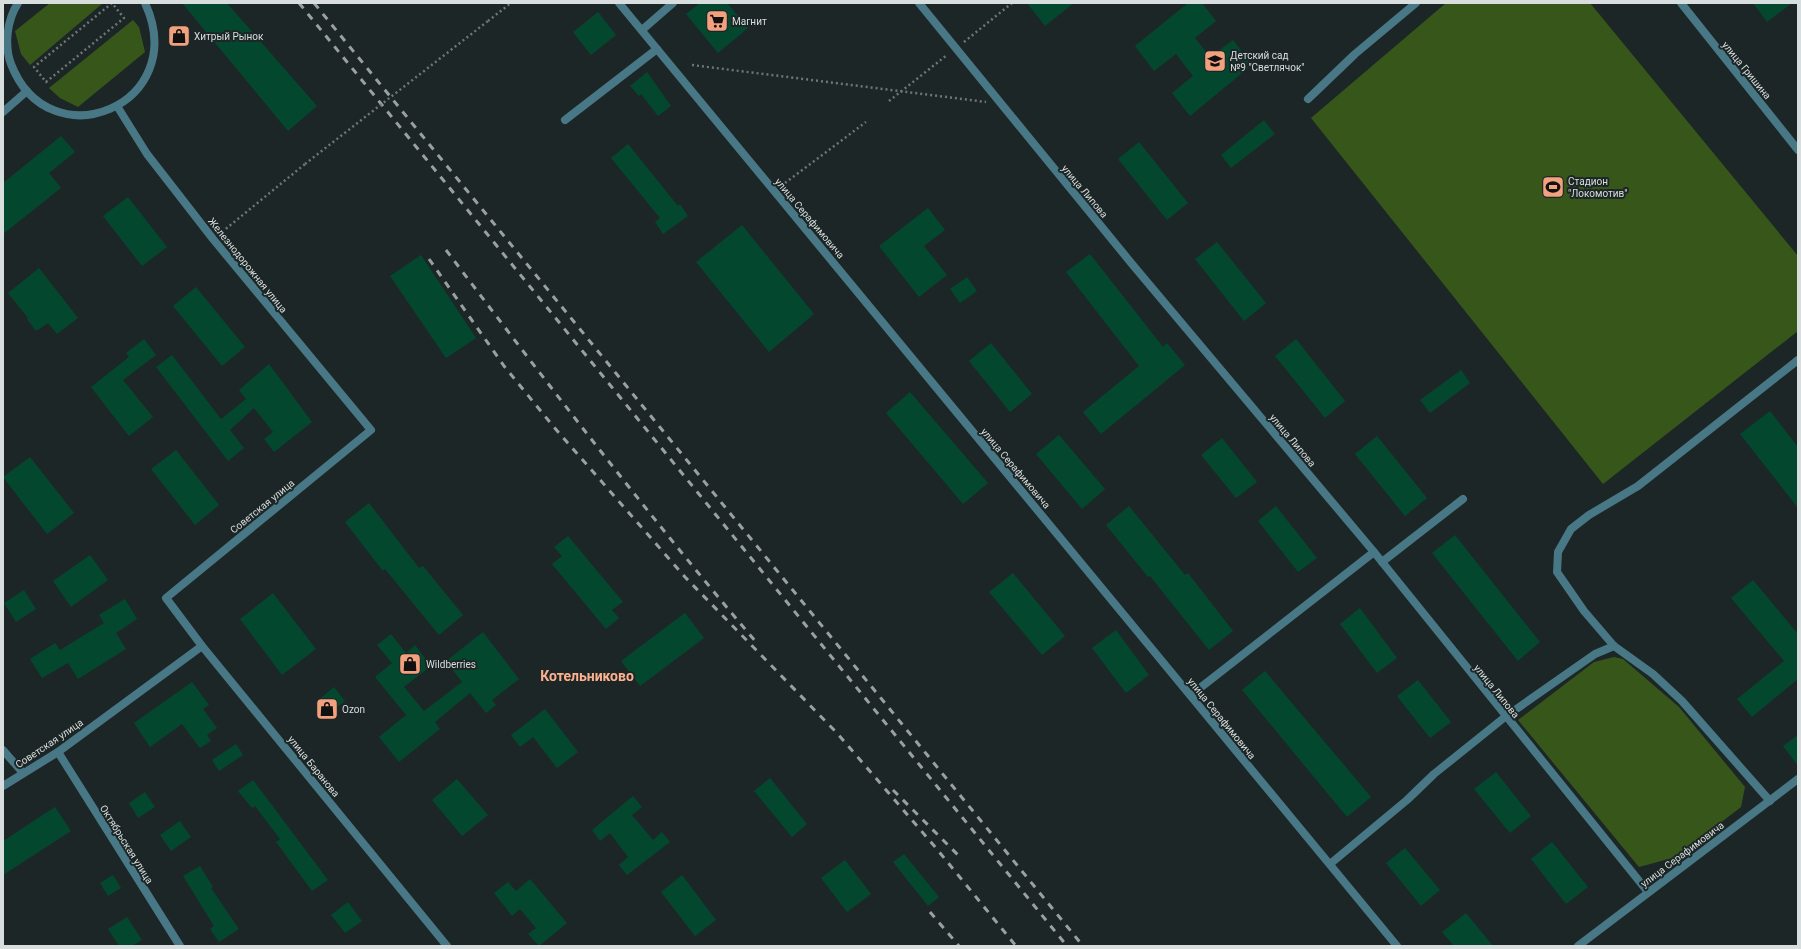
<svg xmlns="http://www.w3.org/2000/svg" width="1801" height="949" font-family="Roboto,sans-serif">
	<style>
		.green { fill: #37571a }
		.building { fill: #04472f }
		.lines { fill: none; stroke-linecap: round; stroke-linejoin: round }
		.path { stroke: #6e7676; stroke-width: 2.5; stroke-dasharray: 2 3; stroke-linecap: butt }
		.lane { stroke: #487786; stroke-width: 8 }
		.street { stroke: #487786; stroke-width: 8 }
		.rail { stroke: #99a1a0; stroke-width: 3; stroke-dasharray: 7 7; stroke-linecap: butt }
		.path-bridge { stroke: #6e7676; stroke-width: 2.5; stroke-dasharray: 2 3; stroke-linecap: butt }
		.labels { text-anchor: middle; stroke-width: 4; stroke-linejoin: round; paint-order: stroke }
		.poi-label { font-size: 10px; fill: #d7dedd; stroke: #1d2626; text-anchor: start }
		.street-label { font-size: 10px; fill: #d7dedd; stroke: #1d2626 }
		.district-label { font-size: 14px; font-weight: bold; fill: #fcb090; stroke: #1d2626 }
	</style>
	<rect width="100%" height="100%" fill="#1d2626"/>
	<g class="green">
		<path d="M50,3h53l-73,62 -9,-11 -6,-23z"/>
		<path d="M1446,3h144l208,253v75l-195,153 -292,-366z"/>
		<path d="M133,20l6,7 6,25 -67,55 -18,-9 -11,-10z"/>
		<path d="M1614,657l9,2 56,48 66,80 -4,20 -65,50 -37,10 -121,-147 76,-58z"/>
	</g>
	<g class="building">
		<path d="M182,3h45l90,103 -29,25z"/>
		<path d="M700,3h27l21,25 -30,25 -32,-39z"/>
		<path d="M1027,3h47l-29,23z"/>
		<path d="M1188,3h14l14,18 -21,17 15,19 23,-17 19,25 -62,51 -18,-23 21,-17 -17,-22 -22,17 -19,-25z"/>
		<path d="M1753,3h39l-25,19z"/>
		<path d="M598,12l18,23 -25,20 -18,-23z"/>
		<path d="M647,72l24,34 -13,10 -17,-22 -2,2 -9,-10z"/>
		<path d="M1264,120l11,14 -44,34 -10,-13z"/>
		<path d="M61,136l14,16 -26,21 12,15 -58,46v-51z"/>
		<path d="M1139,142l49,61 -21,17 -49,-61z"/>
		<path d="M628,144l50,62 2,-2 8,12 -25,18 -8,-12 5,-4 -49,-60z"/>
		<path d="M128,197l39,50 -25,19 -39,-50z"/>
		<path d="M928,208l17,22 -21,16 23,29 -28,22 -40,-51z"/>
		<path d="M742,225l72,89 -45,38 -73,-90z"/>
		<path d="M1217,242l49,61 -22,18 -49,-62z"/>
		<path d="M1090,254l73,93 4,-4 18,22 -84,69 -18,-22 56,-46 -73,-94z"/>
		<path d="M421,255l55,83 -30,20 -56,-82z"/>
		<path d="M39,268l39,50 -21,16 -9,-11 -12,8 -9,-12 1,-1 -20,-25z"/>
		<path d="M967,277l10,14 -17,12 -10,-14z"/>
		<path d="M196,287l49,60 -23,19 -49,-60z"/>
		<path d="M144,339l12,16 -33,25 30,37 -24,19 -38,-49 38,-30 -3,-4z"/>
		<path d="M1296,339l49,62 -20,17 -50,-62z"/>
		<path d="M991,343l41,51 -22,18 -41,-51z"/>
		<path d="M172,355l49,64 25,-20 -7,-9 30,-26 43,58 -38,30 -10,-13 9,-7 -19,-24 -24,22 14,18 -16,13 -72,-94z"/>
		<path d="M1461,370l9,13 -40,30 -10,-13z"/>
		<path d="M910,392l78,91 -25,21 -77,-91z"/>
		<path d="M1770,411l28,36v61l-58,-74z"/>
		<path d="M1059,435l46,54 -23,20 -46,-55z"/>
		<path d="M1377,436l50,62 -22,18 -50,-62z"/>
		<path d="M1222,438l35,44 -21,16 -35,-43z"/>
		<path d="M176,450l43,55 -24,20 -44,-56z"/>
		<path d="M30,457l44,56 -27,21 -44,-57z"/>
		<path d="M369,503l50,65 4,-2 40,49 -24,20 -54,-66 -2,2 -38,-49z"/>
		<path d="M1129,506l56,69 3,-2 45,58 -24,19 -59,-74 -2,1 -42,-52z"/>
		<path d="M1276,506l41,52 -19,14 -40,-51z"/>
		<path d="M1455,535l85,107 -22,19 -86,-108z"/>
		<path d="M568,536l55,66 -11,8 7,8 -13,11 -54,-65 10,-8 -8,-9z"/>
		<path d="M90,555l18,25 -37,27 -18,-26z"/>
		<path d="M1013,573l52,63 -23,19 -53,-63z"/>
		<path d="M1753,580l45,54v45l-46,38 -15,-18 47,-38 -53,-63z"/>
		<path d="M24,590l12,19 -20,13 -12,-19z"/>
		<path d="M273,593l43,56 -34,26 -42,-56z"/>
		<path d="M125,599l12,20 -21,14 10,16 -48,30 -10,-16 -26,15 -12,-19 25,-16 5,7 44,-27 -5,-8z"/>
		<path d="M1360,608l37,50 -20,15 -37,-49z"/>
		<path d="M685,613l19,25 -64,48 -19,-25z"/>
		<path d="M1116,630l33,45 -23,18 -34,-45z"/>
		<path d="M483,632l36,47 -27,21 4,5 -10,8 -16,-20 -35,29 5,7 -41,33 -20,-25 27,-22 -31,-38 17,-14 -15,-18 14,-11 15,19 9,-8 16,21 -27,21 20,24 38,-29 -16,-21z"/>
		<path d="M1265,671l106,126 -24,20 -105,-127z"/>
		<path d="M1418,680l33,42 -21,16 -33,-42z"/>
		<path d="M192,682l17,23 -6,4 14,19 -10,7 4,6 -11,7 -18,-24 -32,23 -16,-24z"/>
		<path d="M334,687l11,14 -18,14 -11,-13z"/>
		<path d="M545,709l33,43 -21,16 -24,-31 -13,10 -9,-12z"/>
		<path d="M1798,735v31l-15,-20z"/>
		<path d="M236,744l7,11 -24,16 -7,-11z"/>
		<path d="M1496,772l35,44 -21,17 -36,-44z"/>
		<path d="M770,778l37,46 -15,13 -38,-46z"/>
		<path d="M457,779l31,36 -26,21 -30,-36z"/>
		<path d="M253,780l75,100 -16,11 -36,-49 4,-3 -25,-33 -3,2 -14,-17z"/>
		<path d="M145,792l10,15 -17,11 -9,-15z"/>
		<path d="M633,796l9,11 -10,8 21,25 9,-8 8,10 -43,33 -8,-10 9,-8 -18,-24 -10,8 -8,-11z"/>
		<path d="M55,807l16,24 -68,44v-34z"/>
		<path d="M180,821l11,16 -20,14 -11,-16z"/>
		<path d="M1552,842l36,45 -22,17 -35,-45z"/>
		<path d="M1405,848l35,42 -19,16 -35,-43z"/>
		<path d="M904,854l35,43 -11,9 -35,-44z"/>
		<path d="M845,860l26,34 -24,18 -26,-34z"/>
		<path d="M200,866l13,21 -2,1 28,41 -20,13 -9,-13 4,-3 -31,-50z"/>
		<path d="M113,875l8,13 -13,8 -8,-13z"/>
		<path d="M682,875l34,45 -21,16 -34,-44z"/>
		<path d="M530,879l37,44 -28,23 -11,-12 8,-6 -16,-19 -8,7 -18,-23 14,-11 8,9z"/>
		<path d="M348,902l14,19 -17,12 -14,-18z"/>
		<path d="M1466,913l27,33h-39l-12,-14z"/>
		<path d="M127,917l15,23 -10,6h-13l-11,-17z"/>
	</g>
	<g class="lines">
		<g class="path">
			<path d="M112,3l-78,64 12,15 78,-64 -12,-15"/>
			<path d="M488,21l23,-18"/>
			<path d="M964,42l48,-39"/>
			<path d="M692,65l294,37"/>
			<path d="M889,101l58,-46"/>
			<path d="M785,183l81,-61"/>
			<path d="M222,232l83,-68"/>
		</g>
		<g class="lane">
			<path d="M642,30l31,-27"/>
			<path d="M565,120l92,-71"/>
			<path d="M1382,562l81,-63"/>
			<path d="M1191,695l183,-143"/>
			<path d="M3,750l20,23"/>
		</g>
		<g class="street">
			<path d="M18,3c-11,17 -14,42 -7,61 38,99 181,41 134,-61"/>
			<path d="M619,3l778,943"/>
			<path d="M919,3l213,261 242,288 274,340"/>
			<path d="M1681,3l117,147"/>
			<path d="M1308,99l47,-45 61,-51"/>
			<path d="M117,106l30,48 66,85 158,191 -205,168 36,48 245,300"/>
			<path d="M3,112l24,-21"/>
			<path d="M58,752l122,194"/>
			<path d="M3,786l55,-34 144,-106"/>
			<path d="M1770,801l-88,-100 -29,-27 -39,-28 -30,-35 -27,-39 1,-20 13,-23 18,-14 49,-29 160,-126"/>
			<path d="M1330,864l77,-64 27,-26 71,-57 90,-63 19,-8"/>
			<path d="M1578,946l220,-167"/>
		</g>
		<g class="rail">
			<path d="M299,3l768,943"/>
			<path d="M314,3l769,943"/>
			<path d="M446,250c101,133 202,265 310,392"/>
			<path d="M429,259l75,107 49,60 132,151 152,156 99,115 80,98"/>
			<path d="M893,790l67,67"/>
			<path d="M930,912l29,34"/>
		</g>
		<path class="path-bridge" d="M305,164l183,-143"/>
	</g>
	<defs>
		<g id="supermarket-square" transform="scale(1.15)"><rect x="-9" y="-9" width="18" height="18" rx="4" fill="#f2a17e" stroke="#1d2626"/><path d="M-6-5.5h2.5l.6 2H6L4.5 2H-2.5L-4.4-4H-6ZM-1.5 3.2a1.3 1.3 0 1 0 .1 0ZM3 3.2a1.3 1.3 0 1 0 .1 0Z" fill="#111"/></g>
		<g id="shop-square" transform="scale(1.15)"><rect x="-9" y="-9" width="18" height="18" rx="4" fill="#f2a17e" stroke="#1d2626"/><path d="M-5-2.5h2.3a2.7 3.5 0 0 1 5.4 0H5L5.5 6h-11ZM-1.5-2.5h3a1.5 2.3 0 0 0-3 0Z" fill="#111"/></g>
		<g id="school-square" transform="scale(1.15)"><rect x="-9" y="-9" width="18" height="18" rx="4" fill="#f2a17e" stroke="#1d2626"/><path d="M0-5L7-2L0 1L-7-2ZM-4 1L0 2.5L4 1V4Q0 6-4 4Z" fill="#111"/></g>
		<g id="stadium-square" transform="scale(1.15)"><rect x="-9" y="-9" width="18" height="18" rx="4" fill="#f2a17e" stroke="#1d2626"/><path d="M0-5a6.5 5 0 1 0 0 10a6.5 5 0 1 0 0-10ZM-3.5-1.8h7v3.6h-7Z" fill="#111"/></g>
	</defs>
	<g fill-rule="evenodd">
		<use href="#supermarket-square" x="717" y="21"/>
		<use href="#shop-square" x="179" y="36"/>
		<use href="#school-square" x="1215" y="61"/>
		<use href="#stadium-square" x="1553" y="187"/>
		<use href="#shop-square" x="410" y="664"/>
		<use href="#shop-square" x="327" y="709"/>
	</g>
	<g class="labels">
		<g class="poi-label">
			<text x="732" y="25">Магнит</text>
			<text x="194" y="40">Хитрый Рынок</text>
			<text x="1230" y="59">Детский сад<tspan x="1230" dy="12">№9 "Светлячок"</tspan></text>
			<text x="1568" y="185">Стадион<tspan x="1568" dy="12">"Локомотив"</tspan></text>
			<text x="426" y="668">Wildberries</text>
			<text x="342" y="713">Ozon</text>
		</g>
		<g class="street-label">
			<text transform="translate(1747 70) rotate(51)" y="4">улица Гришина</text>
			<text transform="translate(1085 191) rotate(50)" y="4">улица Липова</text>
			<text transform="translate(810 218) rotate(50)" y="4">улица Серафимовича</text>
			<text transform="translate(248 265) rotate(51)" y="4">Железнодорожная улица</text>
			<text transform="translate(1293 440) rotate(50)" y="4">улица Липова</text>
			<text transform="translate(1016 468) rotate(50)" y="4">улица Серафимовича</text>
			<text transform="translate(262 506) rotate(-39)" y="4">Советская улица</text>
			<text transform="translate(1497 691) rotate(51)" y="4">улица Липова</text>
			<text transform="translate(1222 718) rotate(51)" y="4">улица Серафимовича</text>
			<text transform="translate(49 743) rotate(-34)" y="4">Советская улица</text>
			<text transform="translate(314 766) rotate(51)" y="4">улица Баранова</text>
			<text transform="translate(127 844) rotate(58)" y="4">Октябрьская улица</text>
			<text transform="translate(1682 854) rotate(-37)" y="4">улица Серафимовича</text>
		</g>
		<g class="district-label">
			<text x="587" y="681">Котельниково</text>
		</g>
	</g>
	<rect width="1801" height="949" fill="none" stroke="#d7dedd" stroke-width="8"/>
</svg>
